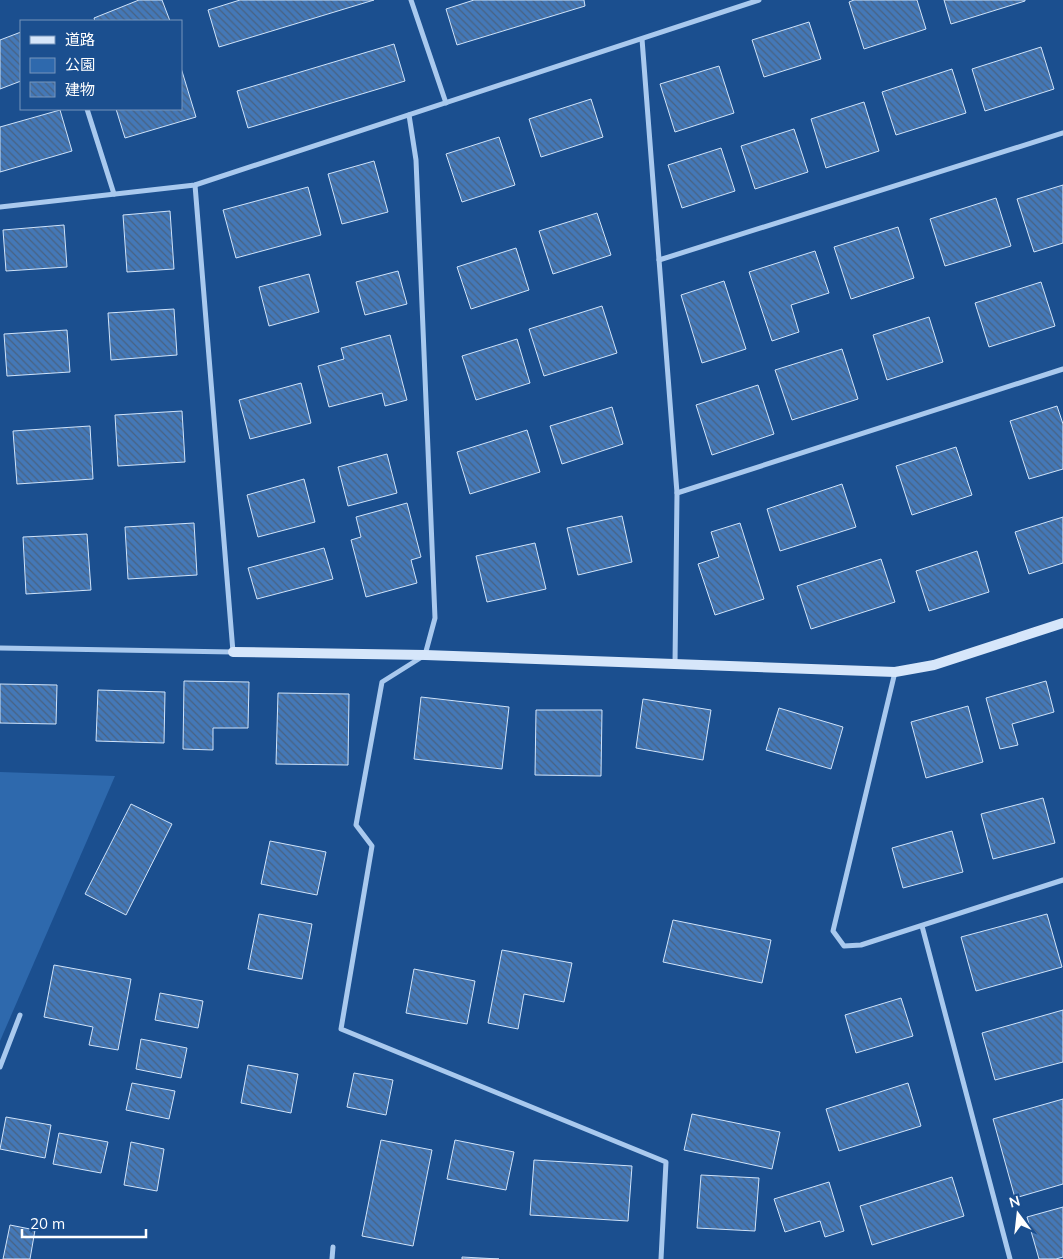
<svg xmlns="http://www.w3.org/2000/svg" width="1063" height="1259" font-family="Mulish,'Noto Sans JP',sans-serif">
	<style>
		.park { fill: #2e69ad }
		.building { fill: url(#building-back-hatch); stroke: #cfe3fa }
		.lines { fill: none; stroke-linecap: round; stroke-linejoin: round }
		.street { stroke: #a9c9ee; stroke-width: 5 }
		.secondary { stroke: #d6e6fa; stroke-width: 10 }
	</style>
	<defs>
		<pattern id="building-back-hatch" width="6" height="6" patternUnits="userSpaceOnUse" patternTransform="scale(1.25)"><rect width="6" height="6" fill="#4478b7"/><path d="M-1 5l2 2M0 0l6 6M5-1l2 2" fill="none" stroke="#486282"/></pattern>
	</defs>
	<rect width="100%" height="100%" fill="#1b4f8f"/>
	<path class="park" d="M0,772l115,4 -115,265z"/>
	<g class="building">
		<path d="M139,0h23l8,21h-75l-1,-3z"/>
		<path d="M240,0h134l-155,47 -11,-37z"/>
		<path d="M474,0h110l1,6 -128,39 -11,-36z"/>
		<path d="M854,0h63l9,29 -62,20 -15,-47z"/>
		<path d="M944,0h81v1l-74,23z"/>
		<path d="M809,22l12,37 -57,18 -12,-37z"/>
		<path d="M21,32v49l-21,8v-49z"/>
		<path d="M394,44l11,37 -157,47 -11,-37z"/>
		<path d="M1041,47l13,42 -69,22 -13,-42z"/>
		<path d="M719,66l15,47 -59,19 -15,-48z"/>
		<path d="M181,68l15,49 -71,21 -9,-29h65z"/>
		<path d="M952,69l14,44 -70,22 -14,-43z"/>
		<path d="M591,99l12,38 -62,20 -12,-38z"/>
		<path d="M864,102l15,49 -53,17 -15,-49z"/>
		<path d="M60,110l12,41 -72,21v-45z"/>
		<path d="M794,129l14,43 -53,17 -14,-43z"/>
		<path d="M499,137l16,48 -53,17 -16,-48z"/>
		<path d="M721,148l14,43 -53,17 -14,-43z"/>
		<path d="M374,161l14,51 -46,12 -14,-50z"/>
		<path d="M1063,185v58l-29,9 -17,-53z"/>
		<path d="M308,187l13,48 -85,23 -13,-48z"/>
		<path d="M996,198l15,48 -66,20 -15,-47z"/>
		<path d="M170,211l4,58 -47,3 -4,-57z"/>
		<path d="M597,213l14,42 -58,19 -14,-43z"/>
		<path d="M64,225l3,42 -61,4 -3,-41z"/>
		<path d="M898,227l16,51 -63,21 -17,-52z"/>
		<path d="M516,248l13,42 -58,19 -14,-42z"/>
		<path d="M815,251l14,42 -38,12 8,27 -27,9 -23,-69z"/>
		<path d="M398,271l9,33 -42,11 -9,-33z"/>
		<path d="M309,274l10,38 -50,14 -10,-39z"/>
		<path d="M724,281l22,68 -44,14 -21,-68z"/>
		<path d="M1041,282l14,44 -66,21 -14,-44z"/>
		<path d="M602,306l15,47 -73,23 -15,-47z"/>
		<path d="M174,309l3,46 -66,5 -3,-47z"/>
		<path d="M929,317l14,45 -56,18 -14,-45z"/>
		<path d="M67,330l3,42 -63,4 -3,-42z"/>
		<path d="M390,335l17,65 -22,6 -3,-13 -53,14 -11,-41 26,-7 -3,-11z"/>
		<path d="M517,339l13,44 -54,17 -14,-44z"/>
		<path d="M842,349l16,50 -66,21 -17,-50z"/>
		<path d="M301,383l10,40 -61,16 -11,-39z"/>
		<path d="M758,385l16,49 -62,21 -16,-50z"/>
		<path d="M1057,406l6,18v45l-34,10 -19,-58z"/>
		<path d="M612,407l11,37 -61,20 -12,-38z"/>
		<path d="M182,411l3,51 -67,4 -3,-51z"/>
		<path d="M90,426l3,53 -76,5 -4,-53z"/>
		<path d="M527,430l13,42 -70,22 -13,-42z"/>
		<path d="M956,447l16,48 -60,20 -16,-49z"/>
		<path d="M387,454l10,39 -49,13 -10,-39z"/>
		<path d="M304,479l11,43 -57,15 -11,-42z"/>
		<path d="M842,484l14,43 -76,24 -13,-42z"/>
		<path d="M407,503l14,54 -10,3 6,23 -51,14 -15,-57 10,-3 -5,-20z"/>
		<path d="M622,516l10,46 -54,13 -11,-47z"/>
		<path d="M1063,517v46l-34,11 -14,-42z"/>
		<path d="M194,523l3,52 -69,4 -3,-52z"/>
		<path d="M740,523l24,76 -49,16 -17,-51 21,-7 -8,-25z"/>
		<path d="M87,534l4,56 -65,4 -3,-57z"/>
		<path d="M535,543l11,46 -59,13 -11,-46z"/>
		<path d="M324,548l9,31 -76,20 -9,-31z"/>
		<path d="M977,551l12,41 -60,19 -13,-40z"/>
		<path d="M881,559l14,43 -84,27 -14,-43z"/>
		<path d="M184,681l65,1 -1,46h-35v22l-30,-1z"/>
		<path d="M1046,681l8,31 -42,12 6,21 -18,4 -14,-51z"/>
		<path d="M0,684l57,1 -1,39 -56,-1z"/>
		<path d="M98,690l67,2 -1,51 -68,-2z"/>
		<path d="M278,693l71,1 -1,71 -72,-1z"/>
		<path d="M421,697l88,10 -7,62 -88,-10z"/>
		<path d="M643,699l68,11 -8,50 -67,-12z"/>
		<path d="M968,706l15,56 -57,16 -15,-56z"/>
		<path d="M779,708l64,19 -12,42 -65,-19z"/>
		<path d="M536,710h66l-1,66 -66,-1z"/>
		<path d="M1043,798l12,45 -62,16 -12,-45z"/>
		<path d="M131,804l41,20 -46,91 -41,-21z"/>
		<path d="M952,831l11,41 -60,16 -11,-40z"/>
		<path d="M270,841l56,11 -9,43 -56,-11z"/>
		<path d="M259,914l53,10 -10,55 -54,-10z"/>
		<path d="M1047,914l15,53 -86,24 -15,-54z"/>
		<path d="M673,920l98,20 -9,43 -99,-21z"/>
		<path d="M502,950l70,13 -8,39 -40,-8 -6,35 -30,-6z"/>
		<path d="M54,965l77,14 -13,71 -29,-5 4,-18 -49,-10z"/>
		<path d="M414,969l61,12 -8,43 -61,-11z"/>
		<path d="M160,993l43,8 -5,27 -43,-8z"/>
		<path d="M901,998l12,38 -57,17 -11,-38z"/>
		<path d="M1063,1010v52l-68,18 -13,-47z"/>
		<path d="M141,1039l46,9 -6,30 -45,-9z"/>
		<path d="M248,1065l50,9 -7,39 -50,-10z"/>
		<path d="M354,1073l39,7 -7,35 -39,-8z"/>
		<path d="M132,1083l43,8 -6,28 -43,-9z"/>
		<path d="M908,1083l13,43 -82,25 -13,-42z"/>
		<path d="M1063,1099v85l-48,14 -22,-79z"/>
		<path d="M692,1114l88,18 -8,37 -88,-19z"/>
		<path d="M6,1117l45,8 -6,33 -45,-9z"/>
		<path d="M59,1133l49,9 -7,31 -48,-9z"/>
		<path d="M381,1140l51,10 -19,96 -51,-10z"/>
		<path d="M455,1140l59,12 -8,38 -59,-11z"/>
		<path d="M131,1142l33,7 -7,42 -33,-6z"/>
		<path d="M534,1160l98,6 -4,55 -98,-6z"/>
		<path d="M701,1175l58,3 -4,53 -58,-3z"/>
		<path d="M952,1177l12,39 -92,29 -12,-39z"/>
		<path d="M829,1182l15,49 -19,6 -5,-16 -35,11 -11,-33z"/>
		<path d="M1063,1207v50l-7,2h-17l-12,-42z"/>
		<path d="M10,1225l25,5 -5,29h-27z"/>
		<path d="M462,1257l37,2h-37z"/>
	</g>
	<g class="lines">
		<g class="street">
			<path d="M411,0l35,103"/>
			<path d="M642,39l35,454 -2,171"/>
			<path d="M87,109l27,85"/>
			<path d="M409,115l7,45 19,458 -10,37 -43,27 -26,143 16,21 -31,183 325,133 -5,97"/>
			<path d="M0,207l195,-22 564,-185"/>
			<path d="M659,260l404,-127"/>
			<path d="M677,493l386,-124"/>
			<path d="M0,648l233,4 -38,-467"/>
			<path d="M895,672l-62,259 11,15 17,-1 202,-65"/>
			<path d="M922,926l88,333"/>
			<path d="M0,1067l20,-52"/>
			<path d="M332,1259l1,-12"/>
		</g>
		<path class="secondary" d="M233,652l192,3 470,17 39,-7 129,-42"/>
	</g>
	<rect x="20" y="20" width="162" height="90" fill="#1b4f8f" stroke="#7695bc"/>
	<rect x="30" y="36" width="25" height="8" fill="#d6e6fa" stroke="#7695bc"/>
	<text x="65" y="45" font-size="15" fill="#ffffff">道路</text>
	<rect x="30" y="58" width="25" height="15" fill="#2e69ad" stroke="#7695bc"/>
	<text x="65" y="70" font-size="15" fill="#ffffff">公園</text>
	<rect x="30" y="82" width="25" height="15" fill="url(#building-back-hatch)" stroke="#7695bc"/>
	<text x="65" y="95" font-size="15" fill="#ffffff">建物</text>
	<g transform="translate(1018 1214) rotate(345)" stroke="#1b4f8f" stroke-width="4" paint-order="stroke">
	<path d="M0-4L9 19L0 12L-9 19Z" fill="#ffffff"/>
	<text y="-8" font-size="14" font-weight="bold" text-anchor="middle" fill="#ffffff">N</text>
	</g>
	<path d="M22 1229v8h124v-8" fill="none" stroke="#ffffff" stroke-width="2.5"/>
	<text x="30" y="1229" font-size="15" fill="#ffffff" stroke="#1b4f8f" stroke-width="4" paint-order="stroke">20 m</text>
</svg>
